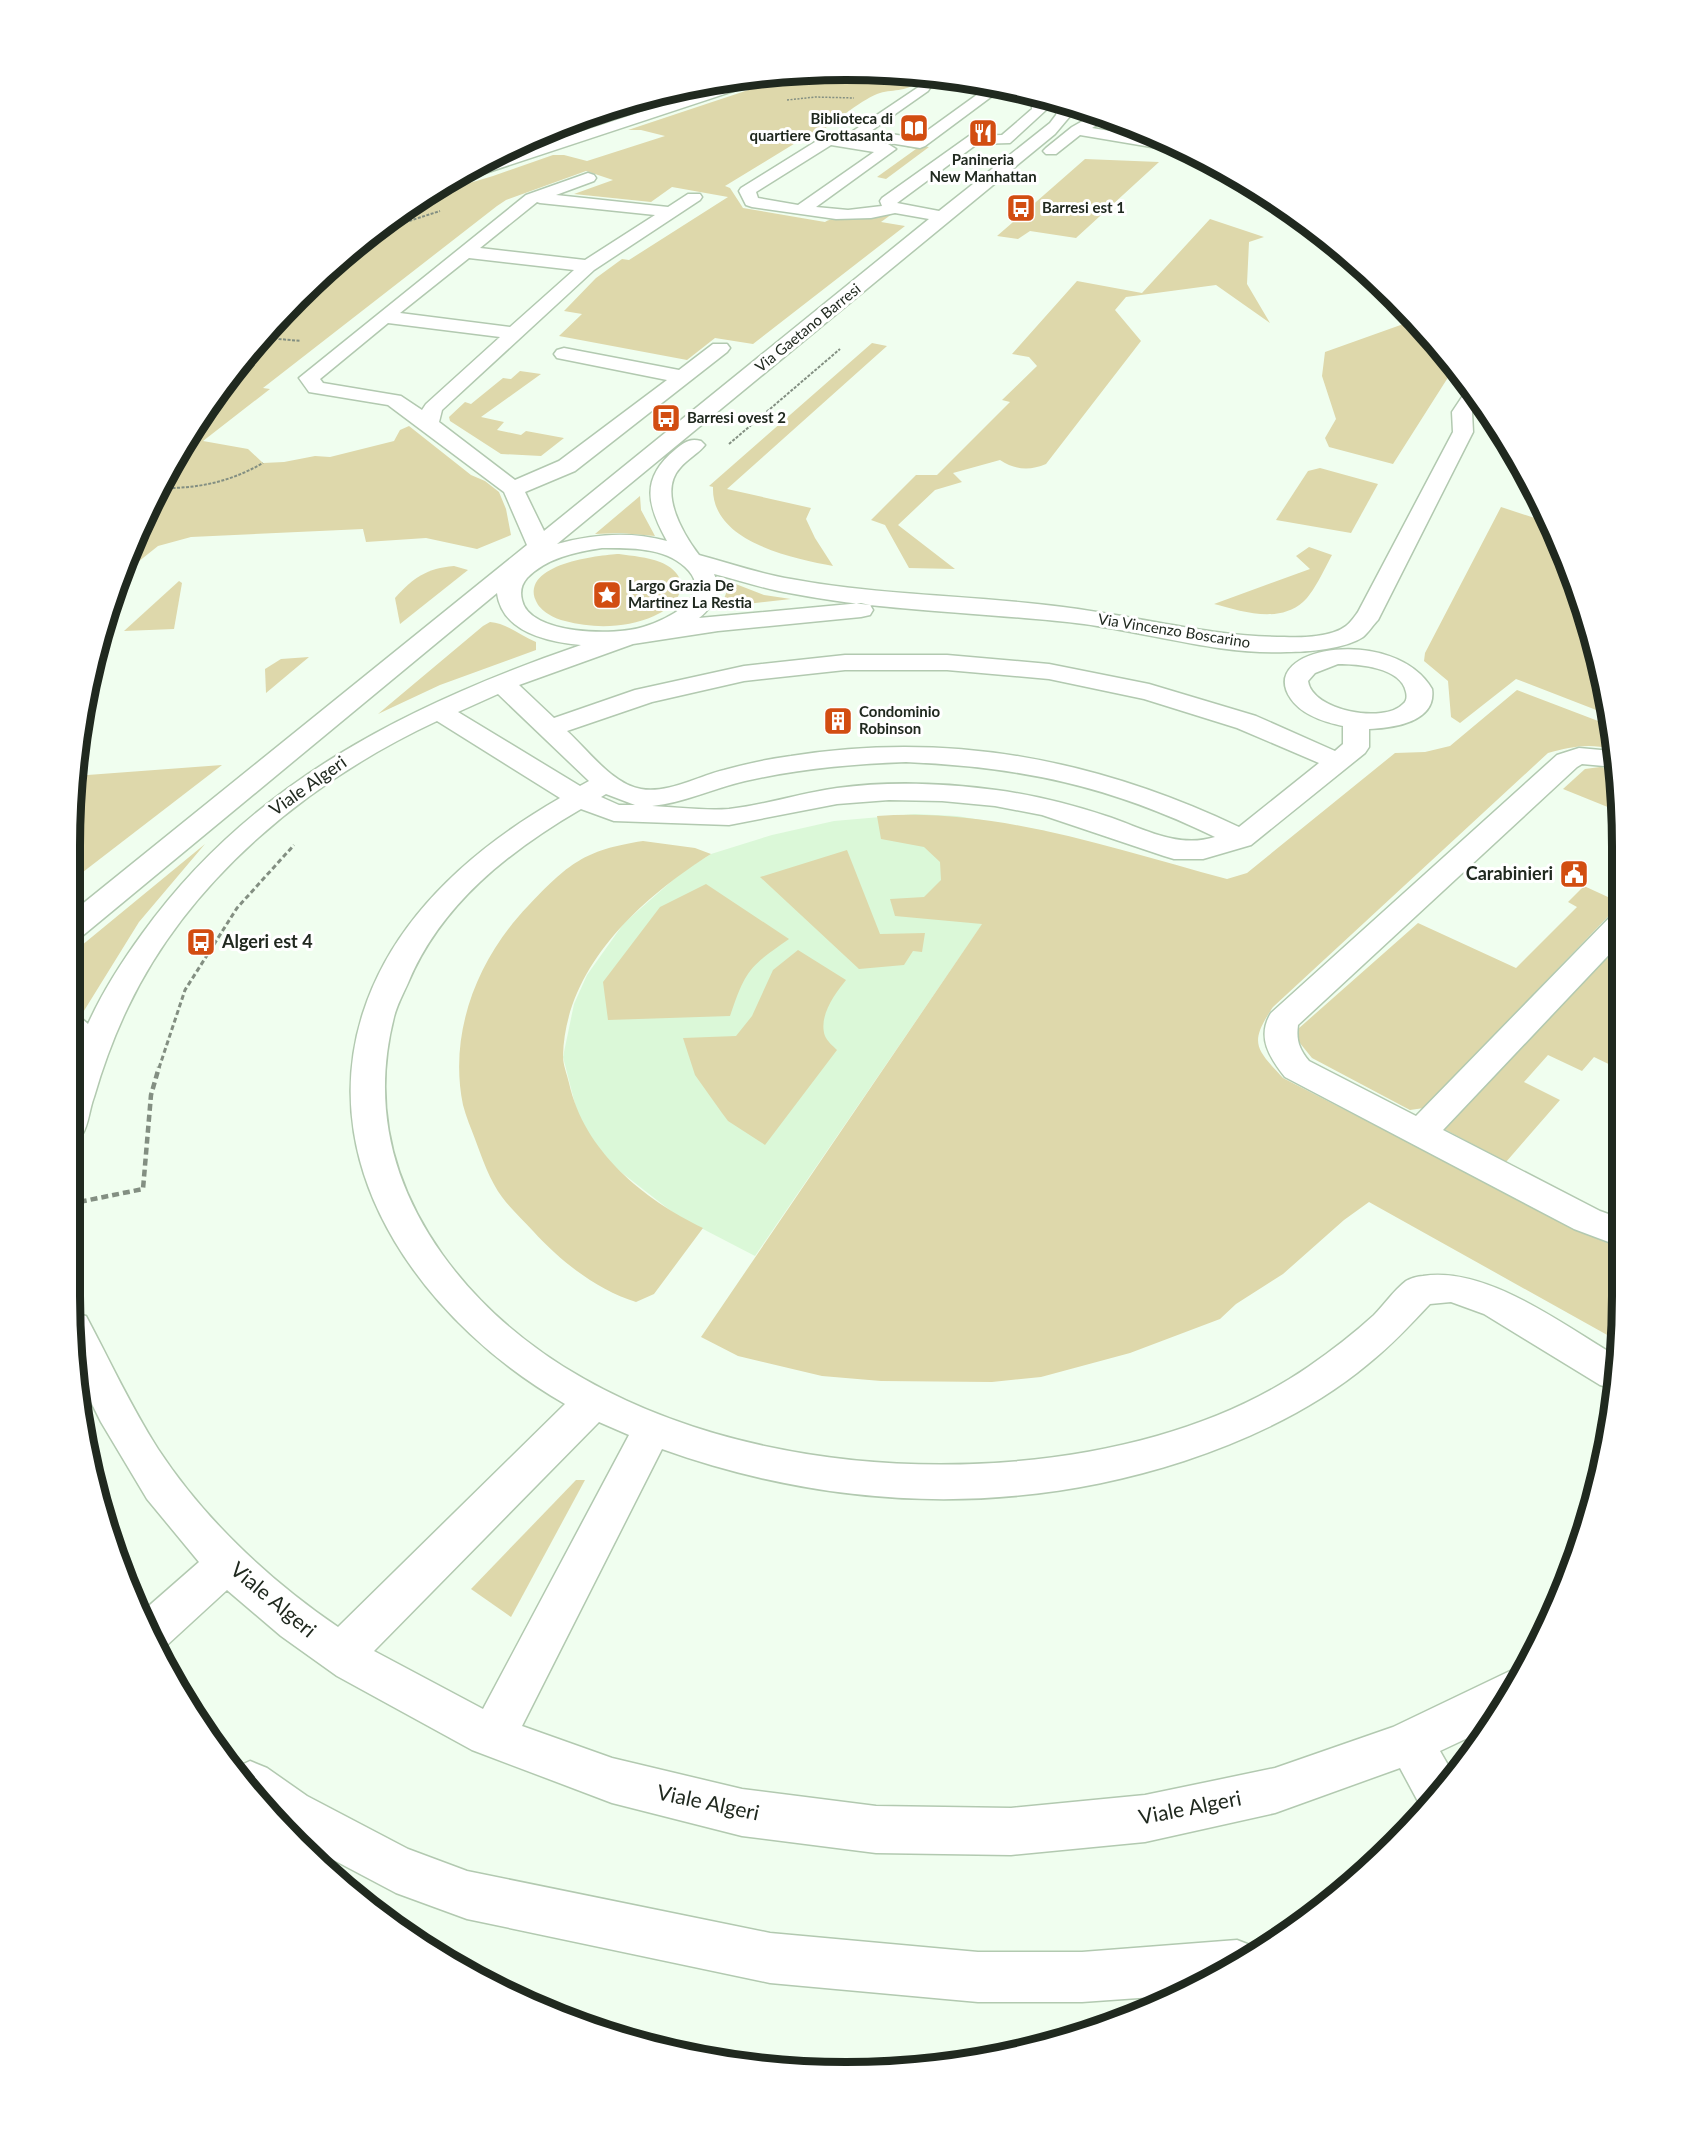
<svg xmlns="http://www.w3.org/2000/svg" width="1691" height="2141" font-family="Lato,sans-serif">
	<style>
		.built { fill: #dbf8d8 }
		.green { fill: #ded8ab }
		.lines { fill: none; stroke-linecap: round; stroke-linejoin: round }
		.minor-casing { stroke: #b2c9b0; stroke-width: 3 }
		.path-far3 { stroke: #838f82; stroke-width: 1.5; stroke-dasharray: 2 1.5; stroke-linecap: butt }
		.path-far2 { stroke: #838f82; stroke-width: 2; stroke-dasharray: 3 1.5; stroke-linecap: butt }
		.path-far1 { stroke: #838f82; stroke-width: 3; stroke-dasharray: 5 3; stroke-linecap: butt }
		.path { stroke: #838f82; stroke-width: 4.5; stroke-dasharray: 7 4; stroke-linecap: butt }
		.minor { fill: #fff; fill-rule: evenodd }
		.labels { text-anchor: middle; stroke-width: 6; stroke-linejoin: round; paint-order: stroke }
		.far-poi-label { font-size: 15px; font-weight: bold; fill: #20291f; stroke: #fff; text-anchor: start }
		.far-street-label { font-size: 15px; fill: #20291f; stroke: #fff }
		.street-label { font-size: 18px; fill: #20291f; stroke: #fff }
		.poi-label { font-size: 18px; font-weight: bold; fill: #20291f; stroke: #fff; text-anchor: end }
		.near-street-label { font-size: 21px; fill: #20291f; stroke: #fff }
		.rim { fill: none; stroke: #20291f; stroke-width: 8 }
	</style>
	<rect width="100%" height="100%" fill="#f0feef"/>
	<path class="built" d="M915,814l42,2 89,15 -291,425 -79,-41 -59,-46 -22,-25 -17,-28 -15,-59 11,-53 13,-29 37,-52 58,-51 29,-18 61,-19 62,-14z"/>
	<g class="green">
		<path d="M896,71l50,8 -6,4 -20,-3c-11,12 -26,9 -40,13 -15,4 -45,29 -60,39l-5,-1 -90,55 5,2 13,20 82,14c10,-7 51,-5 67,-8l-11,8 24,4 -152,118 -38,-6 -28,22 -128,-24 23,-22 -18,-3 32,-33 26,-19 7,1 99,-63 -56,-10 -21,15 -77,-8 39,-14 -27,-9 -80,29 -9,6 -234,182 7,1 -67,52 45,8 15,14 21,-1 31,-6 15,1 64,-16 6,-11 9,-4 62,49 14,6 14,11 7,17 5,26 -34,14 -51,-11 -60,4 -3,-13 -172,8 -33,9 -40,32 55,-120 57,-85 104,-112 92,-65 67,-20 60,-21h11l23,6 78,-25 -24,-6h-13l168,-56z"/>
		<path d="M903,143l26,4 -43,32 -9,-2 39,-28 -10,-2z"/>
		<path d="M1085,159l74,3 -83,76 -46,-7 -12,8 -21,-3z"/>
		<path d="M1210,219l54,18 -15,5 -2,42 23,39 -54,-38 -90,12 -11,13 26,31 -95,123c-16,7 -31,6 -46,-4l-47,13 9,9 -27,8 -37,35 57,44 -46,-1 -24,-43 -14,-5 45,-45h21l73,-73 -8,-2 35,-34 -8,-9 -17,-3 65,-73 65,12z"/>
		<path d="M1409,322c22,4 33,29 45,46l-61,96 -64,-17 -4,-9 11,-19 -14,-43 3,-24z"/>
		<path d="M872,343l15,3 -160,143 84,19 -5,11 9,19 18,28c-41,-8 -122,-24 -120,-79l-4,-1z"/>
		<path d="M520,371l21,3 -60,43 23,5 -7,8 24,5 5,-4 38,7 -23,18 -40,-2 -51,-33 -1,-4 16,-15 6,2 32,-26 8,1z"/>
		<path d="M1320,468l58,16 -27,49 -75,-13 32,-49z"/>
		<path d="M640,496l1,14 14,26 -35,-3 -25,1z"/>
		<path d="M1501,507l46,15 34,74 23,117 -88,-34 -56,44 -9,-6 -3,-36 -24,-20 1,-8z"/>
		<path d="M1309,547l23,8c-7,13 -19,39 -29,47 -25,22 -62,9 -89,2l96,-35 -14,-13z"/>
		<path d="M619,554c14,2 28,3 41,8 34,14 23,42 -6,54 -27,12 -60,13 -89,5 -10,-2 -25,-10 -29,-20 -16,-37 63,-46 83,-47z"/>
		<path d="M454,566l14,4 -68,54 -5,-26c18,-20 32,-30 59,-32z"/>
		<path d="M179,581l3,2 -8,46 -50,2z"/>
		<path d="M728,581l36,14 27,4 -70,8 7,-19z"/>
		<path d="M490,622c16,1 31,14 46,20v8l-96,35 -62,29 105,-88z"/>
		<path d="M309,657l-43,36 -1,-24 16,-10z"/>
		<path d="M1517,690l89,34 5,25c-22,-6 -41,-2 -63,4l-275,254c-24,36 -18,41 10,71l305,157 34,14v47l-4,45 -249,-139 -25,18 -61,54 -47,30 -16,15 -90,34 -89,24 -49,5 -111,-1 -59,-5 -84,-20 -37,-19 281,-413 -87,-8 -5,-17 34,-2 17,-17 -1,-18 -16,-15 -43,-8 -4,-23c120,-9 236,33 350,63l20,-6 148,-120 30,-1 25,-6z"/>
		<path d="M222,765l-152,117 1,-87 3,-19z"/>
		<path d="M1600,767l15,2 5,25v18l-57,-23 22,-20z"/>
		<path d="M643,841l52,7 16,6c-70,44 -146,113 -148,202 0,9 4,18 6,27 15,68 74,116 134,145l-49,66 -18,8c-39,-12 -76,-41 -103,-71 -10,-11 -22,-22 -31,-34 -12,-16 -20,-39 -27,-58 -4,-11 -9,-22 -12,-34 -15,-73 15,-147 65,-199 40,-42 56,-56 115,-65z"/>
		<path d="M205,844l-66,78 -57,92 -12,-5v-54z"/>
		<path d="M847,850l33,84 45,-1 -3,19 -9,-1 -9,14 -45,4 -99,-92z"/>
		<path d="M706,884l83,55c-40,28 -43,30 -59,77l-122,4 -5,-38 57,-75z"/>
		<path d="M1584,886l37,17 -197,205 -14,2 -98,-52 -13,-16 -1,-13 120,-106 98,45 61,-61 -9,-5z"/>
		<path d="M798,950l48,30c-11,14 -28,36 -21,56 2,5 8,10 12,14l-72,95 -37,-24 -6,-8 -27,-38 -12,-37 53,-2 16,-20 21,-46z"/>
		<path d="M1606,955l15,6v60l-5,6 5,2v41l-27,-13 -12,14 -34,-16 -24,27 36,18 -54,62 -62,-33z"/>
		<path d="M576,1480h9l-74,137 -40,-28z"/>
	</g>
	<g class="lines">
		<g class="minor-casing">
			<g id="minor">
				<path d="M753,75h22l-2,3 -321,106 -11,1 24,-15z"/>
				<path d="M923,84l5,1 2,3 -2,3 -57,40 46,7 72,-52 14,2 -78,58 -5,2 -67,-11 -3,-3 3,-3z"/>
				<path d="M1025,92l15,2 6,8v8l-36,33 -33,1 -80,59 42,8 111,-88 6,-8 4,-14 13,5 -2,9 -16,19 -498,410c37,-10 73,-13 110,-3 -20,-36 -27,-63 9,-92 9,-7 14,-11 25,-8l4,4c-7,9 -18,14 -25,23 -22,24 3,66 19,87 30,8 61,19 92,24 90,17 182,16 272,28 74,9 147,30 221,30 18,1 48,0 62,-11 5,-4 9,-10 12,-14l95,-180 -1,-20 14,-21 4,-1 8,12 -6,10 1,20 -95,188c-5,5 -10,13 -15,17 -18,12 -55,15 -76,15 -68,3 -136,-19 -203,-28 -98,-12 -198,-12 -295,-31 -25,-4 -50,-13 -75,-19 8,17 -1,33 -15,44l162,-15 9,2 3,5 -3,5 -9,2 -143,14 -85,13 -114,41 35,33 81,-28 109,-24 101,-11h102l102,9 100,20 107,32 79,35 8,-7v-18c-19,-4 -41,-11 -52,-27 -37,-53 104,-74 141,-10 5,33 -38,39 -63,40v18l-4,6 -114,92 -48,14h-29l-10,-3 -122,-41 -47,-9 -53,-5 -53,-1 -52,4 -108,21 -115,-4 -33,-12c-72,42 -140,95 -173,174 -5,11 -11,22 -14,34 -22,87 -3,165 48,237 148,207 486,247 715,182 53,-15 106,-38 151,-69 23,-16 45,-33 66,-52 10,-10 20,-25 32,-34 3,-2 12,-5 17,-5 64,-10 140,49 193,80l-3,33 -13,-4 -116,-71 -33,-12 -21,2c-20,21 -39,42 -62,60 -54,45 -118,75 -184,97 -172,56 -352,49 -522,-12l-140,277 90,32 130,31 134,17 135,2 134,-13 130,-27 118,-41 117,-56 9,4 -28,52 -51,24 12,21 -31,35 -21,-39 -125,45 -130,29 -134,13 -135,-2 -134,-17 -130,-33 -140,-53 -135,-74 -56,-40 -54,-46 -61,56 -7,3 -16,-38 56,-49 -52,-63 -46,-77 -21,-42 -9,-67 15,3c24,45 45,91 72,133 46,70 111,131 180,178l227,-223c-133,-76 -254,-228 -202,-391 31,-97 112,-166 197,-215l-123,-77c-127,59 -248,158 -309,286 -14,29 -25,59 -34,90 -5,13 -5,27 -12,38l-12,4v-68c5,-15 0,-38 0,-56l11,3 7,6c15,-33 33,-61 54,-90 108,-151 267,-230 439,-289 -34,-3 -79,-13 -84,-52l-416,344 -11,2v-25l457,-369 -23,-53 -116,-87 -79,-13 -10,-14 227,-183 62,-22 6,2 2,3 -2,3 -38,14 112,12 20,-13h12l2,3 -2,3 -106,70 -152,140 -3,12 76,58 44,-19 108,-81 -110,-22 -3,-4 3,-4 7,-2 115,22 34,-26h14l3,4 -3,4 -152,119 -50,21 19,39 385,-312 -34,-6 -24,5 -35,1 -84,-12 -6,-2 -7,-14 2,-3 82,-51 5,-2 60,9 8,5 -80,58 32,3 34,-4 -2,-5 2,-3 87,-62 33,-1 30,-26v-6zM831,145l43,7 -76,53 -40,-7 -2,-6zM537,202l3,1 115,12 -70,45 -105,-12zM469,258l105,12 -64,57 -110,-14zM388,323l112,14 -74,67 -4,6 -21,-14 -78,-13 -3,-4zM602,548c29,0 66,-1 87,23 24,28 -26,50 -46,56 -27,9 -114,8 -121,-27 -2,-8 -1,-15 5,-22 19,-20 49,-26 75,-30zM1338,664c20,0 63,3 68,28 1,4 1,9 -3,12 -19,20 -91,7 -95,-23l7,-8zM845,670h102l102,9 95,20 93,29 82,35 -80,64c-143,-68 -290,-96 -448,-71 -23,3 -45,8 -67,14 -25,6 -57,24 -83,19 -29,-5 -53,-39 -74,-58l85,-29 92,-21zM498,694l91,87 -9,5 -122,-74zM906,762c116,5 204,24 309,75 -38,12 -72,-9 -109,-21 -36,-12 -73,-21 -110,-26 -52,-7 -108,-9 -159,-2 -36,5 -72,17 -108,21 -25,2 -52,-2 -77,-3 32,-3 62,-18 93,-25 53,-12 106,-17 161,-19zM606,794l29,11h-16l-18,-8zM599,1422l30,13 -146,274 -109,-58z"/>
				<path d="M1095,114l13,4 -16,10 72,12 28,11 -5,2 -107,-18 -24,19h-10l-3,-3 3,-3 26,-21z"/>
				<path d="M1579,748l33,3 3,16 -33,-3 -5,3 -279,258c-2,15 1,24 11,36l107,55 194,-199 11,-2v27l-178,188 157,81 22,8v28l-48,-18 -289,-152c-15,-19 -29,-40 -14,-64l286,-258z"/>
				<path d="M250,1761l17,7 40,28 101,53 59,22 303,62 208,19h104l155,-12 18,7 2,5 -23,16 -67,28 -85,6h-104l-208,-19 -303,-64 -71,-26 -104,-55 -55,-71z"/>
			</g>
		</g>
		<path class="path-far3" d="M787,100l28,-3 39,1"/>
		<g class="path-far2">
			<path d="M375,232l65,-21"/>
			<path d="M266,334l13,5 22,2"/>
			<path d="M729,444l111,-95"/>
			<path d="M159,488c38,1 71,-6 104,-25"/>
		</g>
		<path class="path-far1" d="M159,1068l26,-78 52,-82 57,-63"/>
		<path class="path" d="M69,1204l74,-15 8,-94 8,-28"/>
		<use href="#minor" class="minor"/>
	</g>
	<defs>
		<g id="library-square" transform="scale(1.5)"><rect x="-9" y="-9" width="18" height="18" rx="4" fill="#d24d11" stroke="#fff"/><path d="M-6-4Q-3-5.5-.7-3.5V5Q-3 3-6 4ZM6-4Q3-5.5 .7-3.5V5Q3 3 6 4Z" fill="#fff"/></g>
		<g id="restaurant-square" transform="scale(1.5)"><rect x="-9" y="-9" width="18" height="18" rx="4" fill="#d24d11" stroke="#fff"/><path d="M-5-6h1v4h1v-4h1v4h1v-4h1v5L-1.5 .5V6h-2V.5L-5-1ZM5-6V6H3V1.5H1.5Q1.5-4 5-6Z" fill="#fff"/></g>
		<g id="bus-square" transform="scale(1.5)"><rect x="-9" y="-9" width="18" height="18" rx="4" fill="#d24d11" stroke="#fff"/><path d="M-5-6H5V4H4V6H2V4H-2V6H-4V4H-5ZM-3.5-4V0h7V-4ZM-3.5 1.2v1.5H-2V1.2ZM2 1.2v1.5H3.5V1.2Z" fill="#fff"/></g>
		<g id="sight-square" transform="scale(1.5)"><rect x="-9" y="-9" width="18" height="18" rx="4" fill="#d24d11" stroke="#fff"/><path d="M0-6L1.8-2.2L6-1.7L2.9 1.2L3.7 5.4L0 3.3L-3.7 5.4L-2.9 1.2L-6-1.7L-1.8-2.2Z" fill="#fff"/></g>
		<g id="building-square" transform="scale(1.5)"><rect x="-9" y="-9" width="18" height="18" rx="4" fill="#d24d11" stroke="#fff"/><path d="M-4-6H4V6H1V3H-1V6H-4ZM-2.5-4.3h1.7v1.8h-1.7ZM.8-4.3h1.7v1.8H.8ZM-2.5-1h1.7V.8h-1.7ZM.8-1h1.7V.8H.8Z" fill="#fff"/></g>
		<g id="civic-square" transform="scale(1.5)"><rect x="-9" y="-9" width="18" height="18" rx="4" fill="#d24d11" stroke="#fff"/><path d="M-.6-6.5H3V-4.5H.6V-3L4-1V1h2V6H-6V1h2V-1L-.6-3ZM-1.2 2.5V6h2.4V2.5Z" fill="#fff"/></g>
	</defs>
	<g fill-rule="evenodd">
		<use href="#library-square" x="914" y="128"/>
		<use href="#restaurant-square" x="983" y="133"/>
		<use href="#bus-square" x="1021" y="208"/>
		<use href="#bus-square" x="666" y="418"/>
		<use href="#sight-square" x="607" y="595"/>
		<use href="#building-square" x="838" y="721"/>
		<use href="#civic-square" x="1574" y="874"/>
		<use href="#bus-square" x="201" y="942"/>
	</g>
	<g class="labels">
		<g class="far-poi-label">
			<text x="893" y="124" text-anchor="end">Biblioteca di<tspan x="893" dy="17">quartiere Grottasanta</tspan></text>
			<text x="983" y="165" text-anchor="middle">Panineria<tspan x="983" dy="17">New Manhattan</tspan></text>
			<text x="1042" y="213">Barresi est 1</text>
			<text x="687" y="423">Barresi ovest 2</text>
			<text x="628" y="591">Largo Grazia De<tspan x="628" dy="17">Martinez La Restia</tspan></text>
			<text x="859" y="717">Condominio<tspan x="859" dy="17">Robinson</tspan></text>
		</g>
		<g class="far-street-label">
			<text transform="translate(808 328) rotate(-39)" y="5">Via Gaetano Barresi</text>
			<text transform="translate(1174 631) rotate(9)" y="5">Via Vincenzo Boscarino</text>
		</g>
		<g class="street-label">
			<text transform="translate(308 786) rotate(-35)" y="6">Viale Algeri</text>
		</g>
		<g class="poi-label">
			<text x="1553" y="880">Carabinieri</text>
			<text x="222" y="948" text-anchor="start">Algeri est 4</text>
		</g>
		<g class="near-street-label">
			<text transform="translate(273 1600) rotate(40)" y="7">Viale Algeri</text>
			<text transform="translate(708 1803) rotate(12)" y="7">Viale Algeri</text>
			<text transform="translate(1190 1808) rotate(-11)" y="7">Viale Algeri</text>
		</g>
	</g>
	<path d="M0 0H1691V2141H0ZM846 80H846A766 766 0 0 1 1612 846V1296A766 766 0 0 1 846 2062H846A766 766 0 0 1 80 1296V846A766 766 0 0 1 846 80Z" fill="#fff" fill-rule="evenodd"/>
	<path class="rim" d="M846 80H846A766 766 0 0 1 1612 846V1296A766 766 0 0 1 846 2062H846A766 766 0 0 1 80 1296V846A766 766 0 0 1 846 80Z"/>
</svg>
